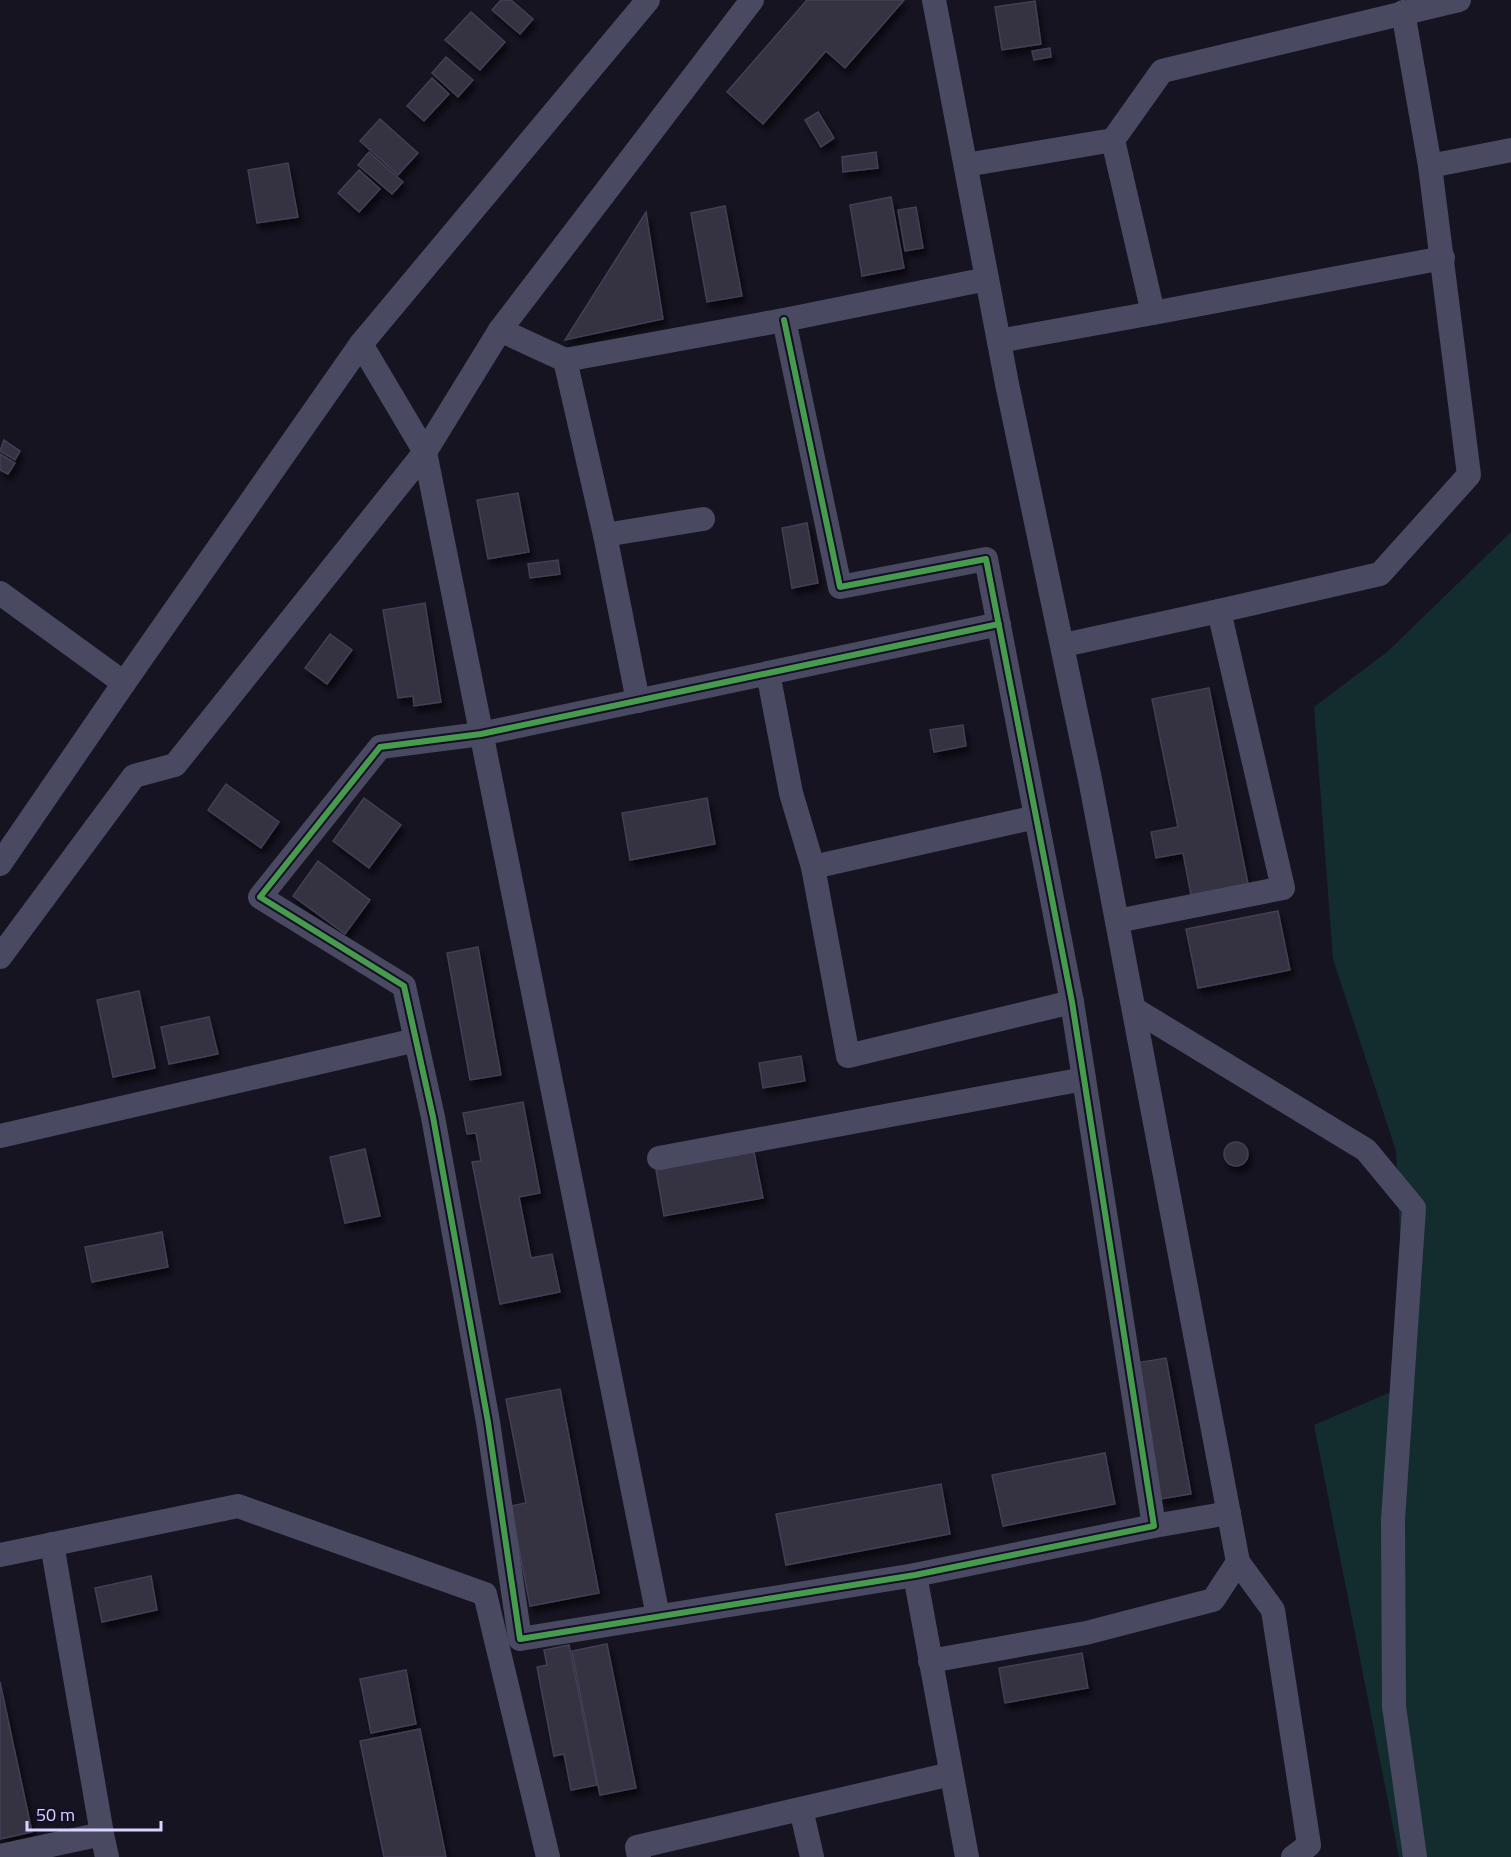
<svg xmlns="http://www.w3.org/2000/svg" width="1511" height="1857" font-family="'Titillium Web',sans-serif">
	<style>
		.green { fill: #132c2d }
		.building { fill: #343243; stroke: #433f54; stroke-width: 1.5; filter: url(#shadow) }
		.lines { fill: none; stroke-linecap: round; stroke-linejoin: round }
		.minor { stroke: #4a4962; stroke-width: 24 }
		.cycleway-casing { stroke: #130f26; stroke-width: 10 }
		.cycleway { stroke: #469c4c; stroke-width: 6 }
	</style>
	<defs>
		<filter id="shadow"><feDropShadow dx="3.5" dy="6" stdDeviation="3" flood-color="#0009"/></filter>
	</defs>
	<rect width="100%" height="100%" fill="#161421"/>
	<path class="green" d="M1511,532v1325h-112l-85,-432 93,-40 -11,-234 -63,-192 -19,-252 73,-55z"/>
	<g class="building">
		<path d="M501,0h10l22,19 -13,15 -28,-24z"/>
		<path d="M807,0h97l-59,68 -19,-17 -63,73 -36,-32z"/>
		<path d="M1035,1l6,43 -39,6 -7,-43z"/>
		<path d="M471,12l34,30 -25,28 -35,-30z"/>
		<path d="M1050,48l1,9 -17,3 -2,-9z"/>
		<path d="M446,57l27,23 -15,17 -26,-24z"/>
		<path d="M432,78l17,16 -25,27 -17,-15z"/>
		<path d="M818,112l16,26 -13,9 -16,-27z"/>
		<path d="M380,119l38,34 -20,22 -38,-34z"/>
		<path d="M369,152l34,30 -11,12 -34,-29z"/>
		<path d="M876,152l2,16 -35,4 -1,-15z"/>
		<path d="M288,163l10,54 -41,6 -9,-53z"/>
		<path d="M359,170l21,19 -21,23 -21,-19z"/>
		<path d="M891,197l13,71 -42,8 -12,-71z"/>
		<path d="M725,206l17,90 -35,6 -16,-89z"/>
		<path d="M916,207l7,41 -18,3 -7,-41z"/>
		<path d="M646,212l17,107 -98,21z"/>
		<path d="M4,440l16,11 -5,9 -15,-9z"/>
		<path d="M0,454l15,9 -7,11 -8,-4z"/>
		<path d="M518,493l11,59 -41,7 -11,-59z"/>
		<path d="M807,523l11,60 -26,5 -10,-60z"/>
		<path d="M558,560l2,14 -30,4 -2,-14z"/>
		<path d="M425,603l16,99 -27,4 -1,-10 -15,2 -15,-88z"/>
		<path d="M330,634l22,16 -25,34 -22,-16z"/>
		<path d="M1209,688l39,196 -57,11 -8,-42 -27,5 -5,-26 27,-5 -26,-128z"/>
		<path d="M963,725l3,21 -32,6 -4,-22z"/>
		<path d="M226,784l53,38 -18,26 -53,-38z"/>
		<path d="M364,798l37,27 -32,43 -36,-27z"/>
		<path d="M707,798l8,46 -85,16 -8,-47z"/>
		<path d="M318,861l52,39 -25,34 -52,-38z"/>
		<path d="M1278,911l12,59 -92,18 -12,-59z"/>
		<path d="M478,947l23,128 -31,5 -23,-127z"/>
		<path d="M139,991l16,77 -42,9 -16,-77z"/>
		<path d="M209,1017l9,37 -49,10 -8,-37z"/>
		<path d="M801,1056l4,25 -42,7 -4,-25z"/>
		<path d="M523,1102l17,91 -21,4 12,61 21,-4 8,38 -60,12 -28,-142 9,-1 -5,-28 -9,1 -4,-21z"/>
		<circle cx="1236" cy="1154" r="12"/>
		<path d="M365,1149l15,67 -35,7 -15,-66z"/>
		<path d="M754,1152l9,46 -99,18 -8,-46z"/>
		<path d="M162,1232l6,35 -76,15 -7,-35z"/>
		<path d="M1166,1358l25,136 -30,5 -25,-136z"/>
		<path d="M560,1389l39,204 -69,13 -19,-100 15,-3 -20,-104z"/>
		<path d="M1105,1453l10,51 -112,22 -11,-51z"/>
		<path d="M941,1484l9,50 -164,31 -10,-51z"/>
		<path d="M151,1576l6,34 -55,12 -7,-34z"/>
		<path d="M607,1644l29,144 -36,7 -28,-144z"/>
		<path d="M569,1645l28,140 -26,5 -7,-36 -10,2 -17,-89 10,-2 -3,-15z"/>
		<path d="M1082,1653l6,35 -83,15 -6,-35z"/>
		<path d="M406,1670l10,54 -45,9 -11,-54z"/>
		<path d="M0,1682l32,150 -32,7z"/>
		<path d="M420,1729l26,128h-62l-24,-116z"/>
	</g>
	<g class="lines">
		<g class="minor">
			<path d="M934,0l73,384 84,400 147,778 35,48 36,235 -16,12"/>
			<path d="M1403,12l27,154 81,-16"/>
			<path d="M1113,140l40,173 290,-55"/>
			<path d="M966,165l147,-25 49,-69 297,-71"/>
			<path d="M784,320l56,267 146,-28 86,443 82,524 -239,49 -395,64 -32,-217 -55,-305 -29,-131 -144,-89 120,-150 101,-13 518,-110"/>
			<path d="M500,330l65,30 219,-40 203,-41"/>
			<path d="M999,341l154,-28"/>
			<path d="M361,344l64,108 233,1164"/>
			<path d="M565,360l40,175 98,-16"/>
			<path d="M605,535l33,166"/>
			<path d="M0,593l124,90"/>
			<path d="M1064,645l155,-34"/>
			<path d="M768,673l23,120 22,74 35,189 224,-54"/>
			<path d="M0,864l124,-181 237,-339 287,-344"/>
			<path d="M813,867l223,-50"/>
			<path d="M1117,921l166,-33 -64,-277 161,-37 89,-99 -39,-309"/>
			<path d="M0,957l134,-181 41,-11 250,-313 75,-122 252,-330"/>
			<path d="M1134,1009l232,141 48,58 -21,312 1,186 21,151"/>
			<path d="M0,1136l416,-96"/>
			<path d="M659,1158l425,-79"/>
			<path d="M1154,1526l75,-13"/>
			<path d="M52,1544l50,290 5,23"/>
			<path d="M0,1555l238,-49 247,88 63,263"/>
			<path d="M915,1575l52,282"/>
			<path d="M930,1661l156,-28 127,-33 25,-38"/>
			<path d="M801,1809l11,48"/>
			<path d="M0,1856l102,-22"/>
			<path d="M639,1857l-2,-10 314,-73"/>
		</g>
		<g class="cycleway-casing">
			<path id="cycleway" d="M784,320l56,267 146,-28 86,443 82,524 -239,49 -395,64 -32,-217 -55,-305 -29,-131 -144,-89 120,-150 101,-13 518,-110"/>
		</g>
		<use href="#cycleway" class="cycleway"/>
	</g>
	<path d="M27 1821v9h134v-9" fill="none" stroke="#d9d4ff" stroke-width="3"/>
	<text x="36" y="1821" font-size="18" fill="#d9d4ff" stroke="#130f26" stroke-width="4.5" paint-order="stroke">50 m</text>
</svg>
